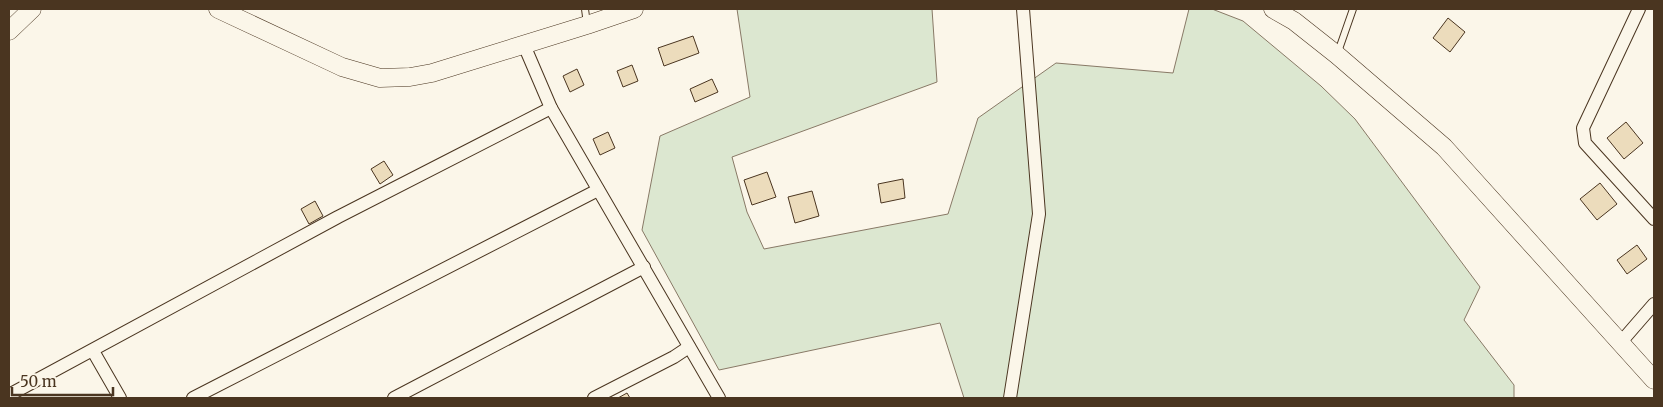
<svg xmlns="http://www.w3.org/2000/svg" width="1663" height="407" font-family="Merriweather,serif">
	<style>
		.green { fill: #dce7d0; stroke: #887966 }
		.building { fill: #ecdcbc; stroke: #4a3520 }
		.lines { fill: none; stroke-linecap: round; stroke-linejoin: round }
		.service-casing { stroke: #4a3520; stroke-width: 8 }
		.minor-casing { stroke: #4a3520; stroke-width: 14 }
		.secondary-casing { stroke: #4a3520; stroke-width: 19 }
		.service { stroke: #fbf6e9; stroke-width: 6 }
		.minor { stroke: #fbf6e9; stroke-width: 12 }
		.secondary { stroke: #fbf6e9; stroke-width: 18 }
	</style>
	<rect width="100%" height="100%" fill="#fbf6e9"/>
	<path class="green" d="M737,9h195l5,73 -205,75 15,55 17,37 184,-35 30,-96 78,-55 117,10 16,-64h23l31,12 78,65 34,33 125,168 -16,33 50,65v13h-550l-24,-75 -221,47 -77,-140 18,-94 90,-39z"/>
	<g class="building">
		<path d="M1448,18l17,14 -15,20 -17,-14z"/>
		<path d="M693,36l6,17 -35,13 -6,-18z"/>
		<path d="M632,65l6,16 -15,6 -6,-16z"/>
		<path d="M577,69l7,16 -14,7 -7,-16z"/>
		<path d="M712,79l6,13 -23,10 -5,-13z"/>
		<path d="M1626,122l17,21 -19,16 -17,-21z"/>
		<path d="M608,132l7,16 -15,7 -7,-16z"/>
		<path d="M384,161l9,14 -13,9 -9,-15z"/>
		<path d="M767,172l9,25 -24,8 -8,-25z"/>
		<path d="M903,179l2,19 -24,5 -3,-19z"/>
		<path d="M1600,183l17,21 -20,16 -17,-21z"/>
		<path d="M812,191l7,25 -24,7 -7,-26z"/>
		<path d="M315,201l8,15 -14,8 -8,-15z"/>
		<path d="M1637,245l10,14 -20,15 -10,-14z"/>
		<path d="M627,393l3,5h-12z"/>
	</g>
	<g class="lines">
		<g class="service-casing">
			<g id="service">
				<path d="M585,9l2,15"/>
				<path d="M1338,52l15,-43"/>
			</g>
		</g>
		<g class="minor-casing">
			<g id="minor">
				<path d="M1639,9l-56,119 2,15 69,76"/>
				<path d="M524,45l27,63 168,290"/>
				<path d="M1621,342l33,-38"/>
				<path d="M93,351l27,47"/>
				<path d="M9,395l329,-178 213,-109"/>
				<path d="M193,398l405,-208"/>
				<path d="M394,398l250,-131"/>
				<path d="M594,398l80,-41 15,-10"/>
				<path d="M1010,398l29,-184 -16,-205"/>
			</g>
		</g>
		<g class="secondary-casing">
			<g id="secondary">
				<path d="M218,9l124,58 38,11 30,-1 22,-4 155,-48 47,-16"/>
				<path d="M1273,9l21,12 43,34 107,92 210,233"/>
				<path d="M9,31l23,-22"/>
			</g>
		</g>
		<use href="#service" class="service"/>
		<use href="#minor" class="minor"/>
		<use href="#secondary" class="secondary"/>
	</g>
	<rect width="1663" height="407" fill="none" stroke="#4a3520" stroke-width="20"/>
	<path d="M12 387v8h101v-8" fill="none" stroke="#4a3520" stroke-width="2.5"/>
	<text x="20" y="387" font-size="15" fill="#4a3520" stroke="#fbf6e9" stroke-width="4" paint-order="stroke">50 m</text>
</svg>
